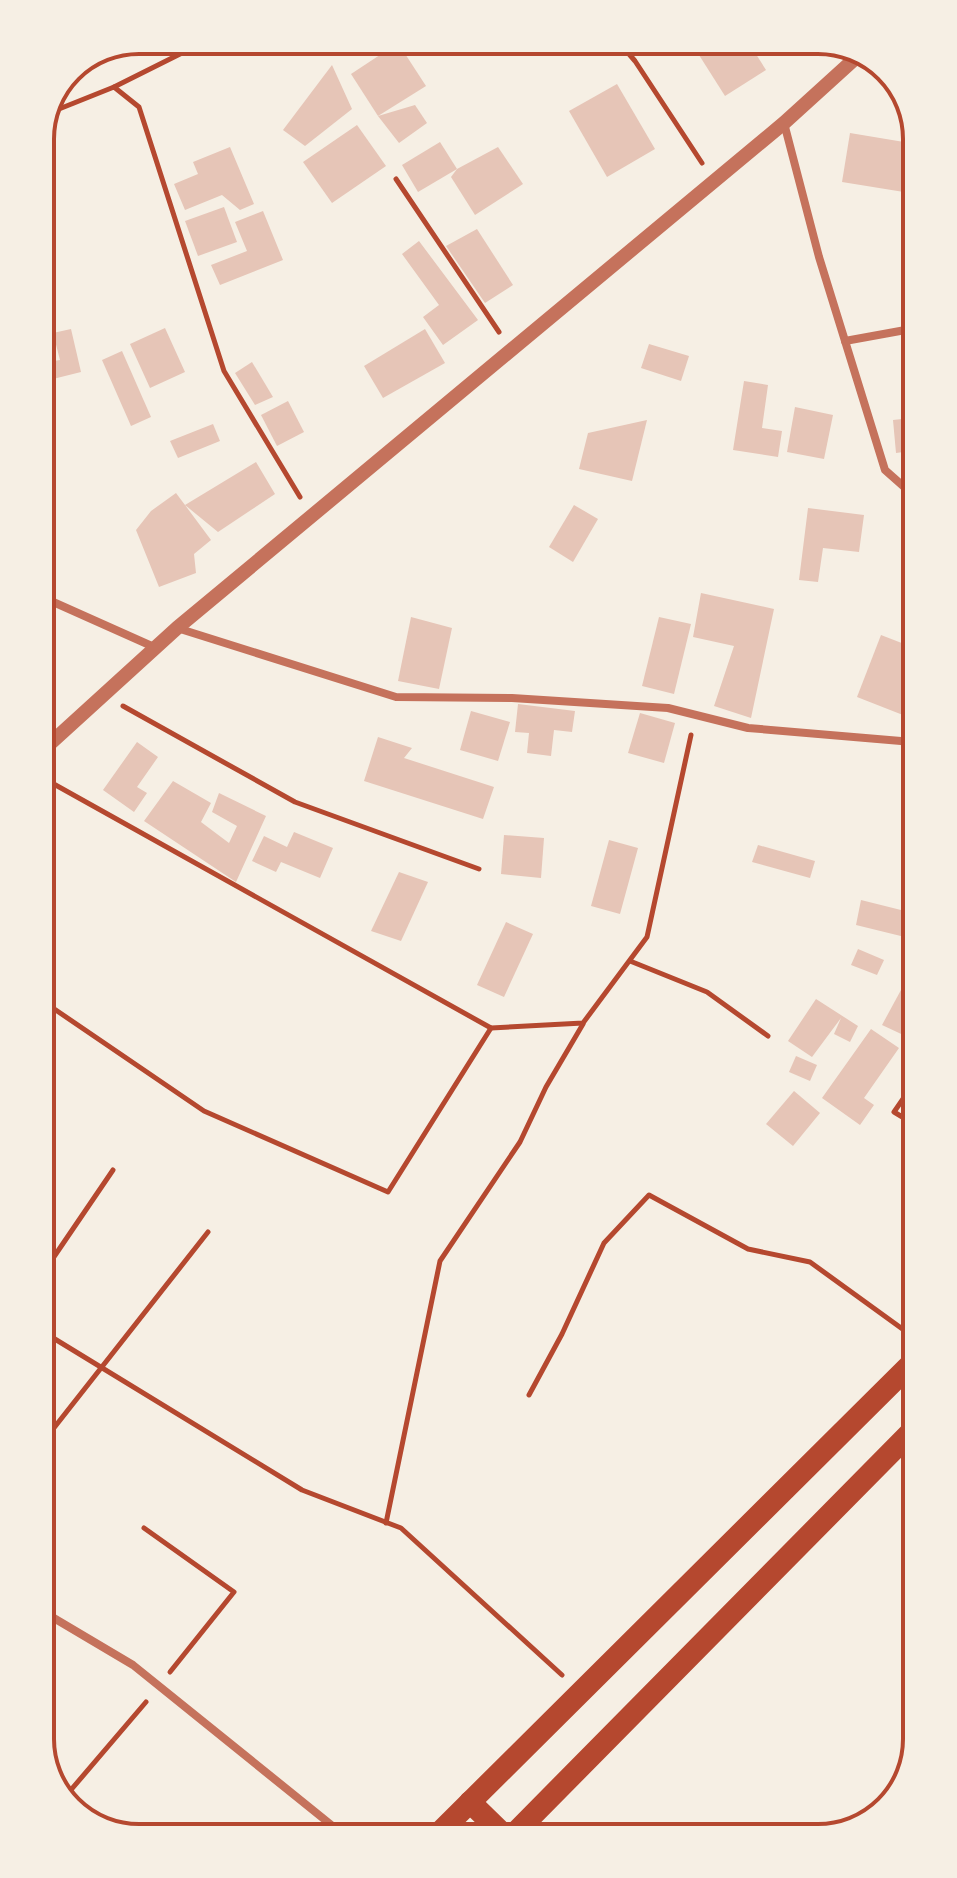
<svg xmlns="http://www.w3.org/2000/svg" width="957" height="1878" font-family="Lato,sans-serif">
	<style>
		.building { fill: #e6c5b7 }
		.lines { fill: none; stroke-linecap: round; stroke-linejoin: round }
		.path { stroke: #b5482f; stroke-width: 5 }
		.minor { stroke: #c5725c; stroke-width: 8 }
		.tertiary { stroke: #c5725c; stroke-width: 14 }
		.trunk { stroke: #b5482f; stroke-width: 22 }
		.rim { fill: none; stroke: #b5482f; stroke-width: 4 }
	</style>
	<rect width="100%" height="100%" fill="#f6efe4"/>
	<g class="building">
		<path d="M723,40h24l19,30 -41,26 -26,-41z"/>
		<path d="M398,43l28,43 -48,30 -27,-42z"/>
		<path d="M332,65l20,44 -47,37 -22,-16z"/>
		<path d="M617,84l38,65 -48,28 -38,-66z"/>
		<path d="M415,105l12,18 -28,20 -21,-27z"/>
		<path d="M357,125l29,41 -54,37 -29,-41z"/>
		<path d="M850,133l60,10v50l-68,-11z"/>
		<path d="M440,142l17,27 -39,23 -16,-27z"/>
		<path d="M230,147l24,57 -14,6 -18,-15 -37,15 -11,-26 24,-10 -5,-12z"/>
		<path d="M498,147l25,37 -48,31 -24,-38 6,-8z"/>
		<path d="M224,207l13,35 -39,14 -13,-35z"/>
		<path d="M263,211l20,49 -63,25 -9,-20 36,-14 -12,-29z"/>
		<path d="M477,229l36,56 -28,18 -39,-57z"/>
		<path d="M419,241l59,79 -35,25 -20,-28 16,-12 -37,-51z"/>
		<path d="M165,328l20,44 -35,16 -20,-44z"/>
		<path d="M71,329l10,43 -40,10v-37l6,17 13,-2 -7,-27z"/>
		<path d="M425,329l20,34 -62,35 -19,-32z"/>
		<path d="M649,344l40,12 -8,25 -40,-13z"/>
		<path d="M122,351l29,66 -20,9 -29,-66z"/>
		<path d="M252,362l21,35 -18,8 -20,-32z"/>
		<path d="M744,381l24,4 -6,43 20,3 -4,26 -45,-7z"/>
		<path d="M288,401l16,31 -27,14 -16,-31z"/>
		<path d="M795,407l38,8 -9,44 -37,-7z"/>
		<path d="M911,418v33l-15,2 -3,-33z"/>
		<path d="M647,420l-15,61 -53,-12 9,-36z"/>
		<path d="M213,424l7,17 -42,17 -8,-17z"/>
		<path d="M256,462l19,32 -57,38 -33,-27 26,35 -17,14 2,19 -37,14 -23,-57 15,-19 25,-18 9,12z"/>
		<path d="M574,505l24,14 -25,43 -24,-15z"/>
		<path d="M808,508l56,7 -5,37 -36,-4 -5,34 -19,-2z"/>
		<path d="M701,593l73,16 -23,109 -37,-12 20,-60 -41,-9z"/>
		<path d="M411,617l41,11 -13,61 -41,-8z"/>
		<path d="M659,617l32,7 -17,70 -32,-8z"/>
		<path d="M881,635l31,12v58l-4,12 -51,-20z"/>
		<path d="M518,704l57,7 -3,21 -18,-2 -3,26 -24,-3 2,-20 -14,-1z"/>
		<path d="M471,711l39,11 -12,39 -38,-11z"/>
		<path d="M640,713l35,10 -11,40 -36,-10z"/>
		<path d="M378,737l34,11 -8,10 90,29 -11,32 -119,-38z"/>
		<path d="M137,742l21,15 -21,30 10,6 -13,19 -31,-22z"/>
		<path d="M173,781l38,22 -10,19 28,21 8,-17 -25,-14 7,-19 47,23 -30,66 -92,-61z"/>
		<path d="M294,832l39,16 -13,30 -39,-16 -5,10 -24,-11 12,-25 23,11z"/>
		<path d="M504,835l40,3 -3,40 -40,-4z"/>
		<path d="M609,840l29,8 -18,66 -29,-8z"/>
		<path d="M758,845l57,16 -5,17 -58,-16z"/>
		<path d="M399,872l29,10 -27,59 -30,-10z"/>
		<path d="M861,900l52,13v26l-57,-14z"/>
		<path d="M506,922l27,12 -29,63 -27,-12z"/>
		<path d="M858,949l26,11 -7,15 -26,-10z"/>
		<path d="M914,966v74l-32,-15z"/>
		<path d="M816,999l42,27 -8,16 -16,-8 7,-16 -29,39 -24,-16z"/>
		<path d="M871,1029l28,19 -35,50 10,7 -14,20 -38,-27z"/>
		<path d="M796,1056l21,9 -7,16 -21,-9z"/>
		<path d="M794,1091l26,22 -27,33 -27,-22z"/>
	</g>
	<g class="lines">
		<g class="path">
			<path d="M617,40l18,21 67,102"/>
			<path d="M114,87l94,-47"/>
			<path d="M49,113l65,-26 25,20 85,264 76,126"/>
			<path d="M396,179l103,153"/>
			<path d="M123,706l172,96 184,67"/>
			<path d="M43,778l448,250 92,-5 64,-86 44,-202"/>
			<path d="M630,961l77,31 61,44"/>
			<path d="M44,1002l160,109 184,81 103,-164"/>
			<path d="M914,1083l-20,29 20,12"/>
			<path d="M45,1270l68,-100"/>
			<path d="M45,1333l257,157 99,38 161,147"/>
			<path d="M529,1395l33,-61 42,-91 45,-48 99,54 62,13 98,71"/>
			<path d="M46,1438l162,-206"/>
			<path d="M386,1523l54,-262 80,-119 26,-55 37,-63"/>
			<path d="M144,1528l90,64 -64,80"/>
			<path d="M64,1798l82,-96"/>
		</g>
		<g class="minor">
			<path d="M784,123l35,134 66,213 26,23"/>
			<path d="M845,341l66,-12"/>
			<path d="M42,597l112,50"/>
			<path d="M177,628l219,69 116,1 156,10 80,20 153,13 12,4"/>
			<path d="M47,1614l86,51 212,171"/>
		</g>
		<path class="tertiary" d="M43,750l134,-122 607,-505 76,-69"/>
		<g class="trunk">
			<path d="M470,1802l33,32"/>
			<path d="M514,1834l402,-407"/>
			<path d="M437,1835l478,-475"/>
		</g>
	</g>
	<path d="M0 0H957V1878H0ZM139 54H818A85 85 0 0 1 903 139V1739A85 85 0 0 1 818 1824H139A85 85 0 0 1 54 1739V139A85 85 0 0 1 139 54Z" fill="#f6efe4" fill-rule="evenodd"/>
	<path class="rim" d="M139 54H818A85 85 0 0 1 903 139V1739A85 85 0 0 1 818 1824H139A85 85 0 0 1 54 1739V139A85 85 0 0 1 139 54Z"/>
</svg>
